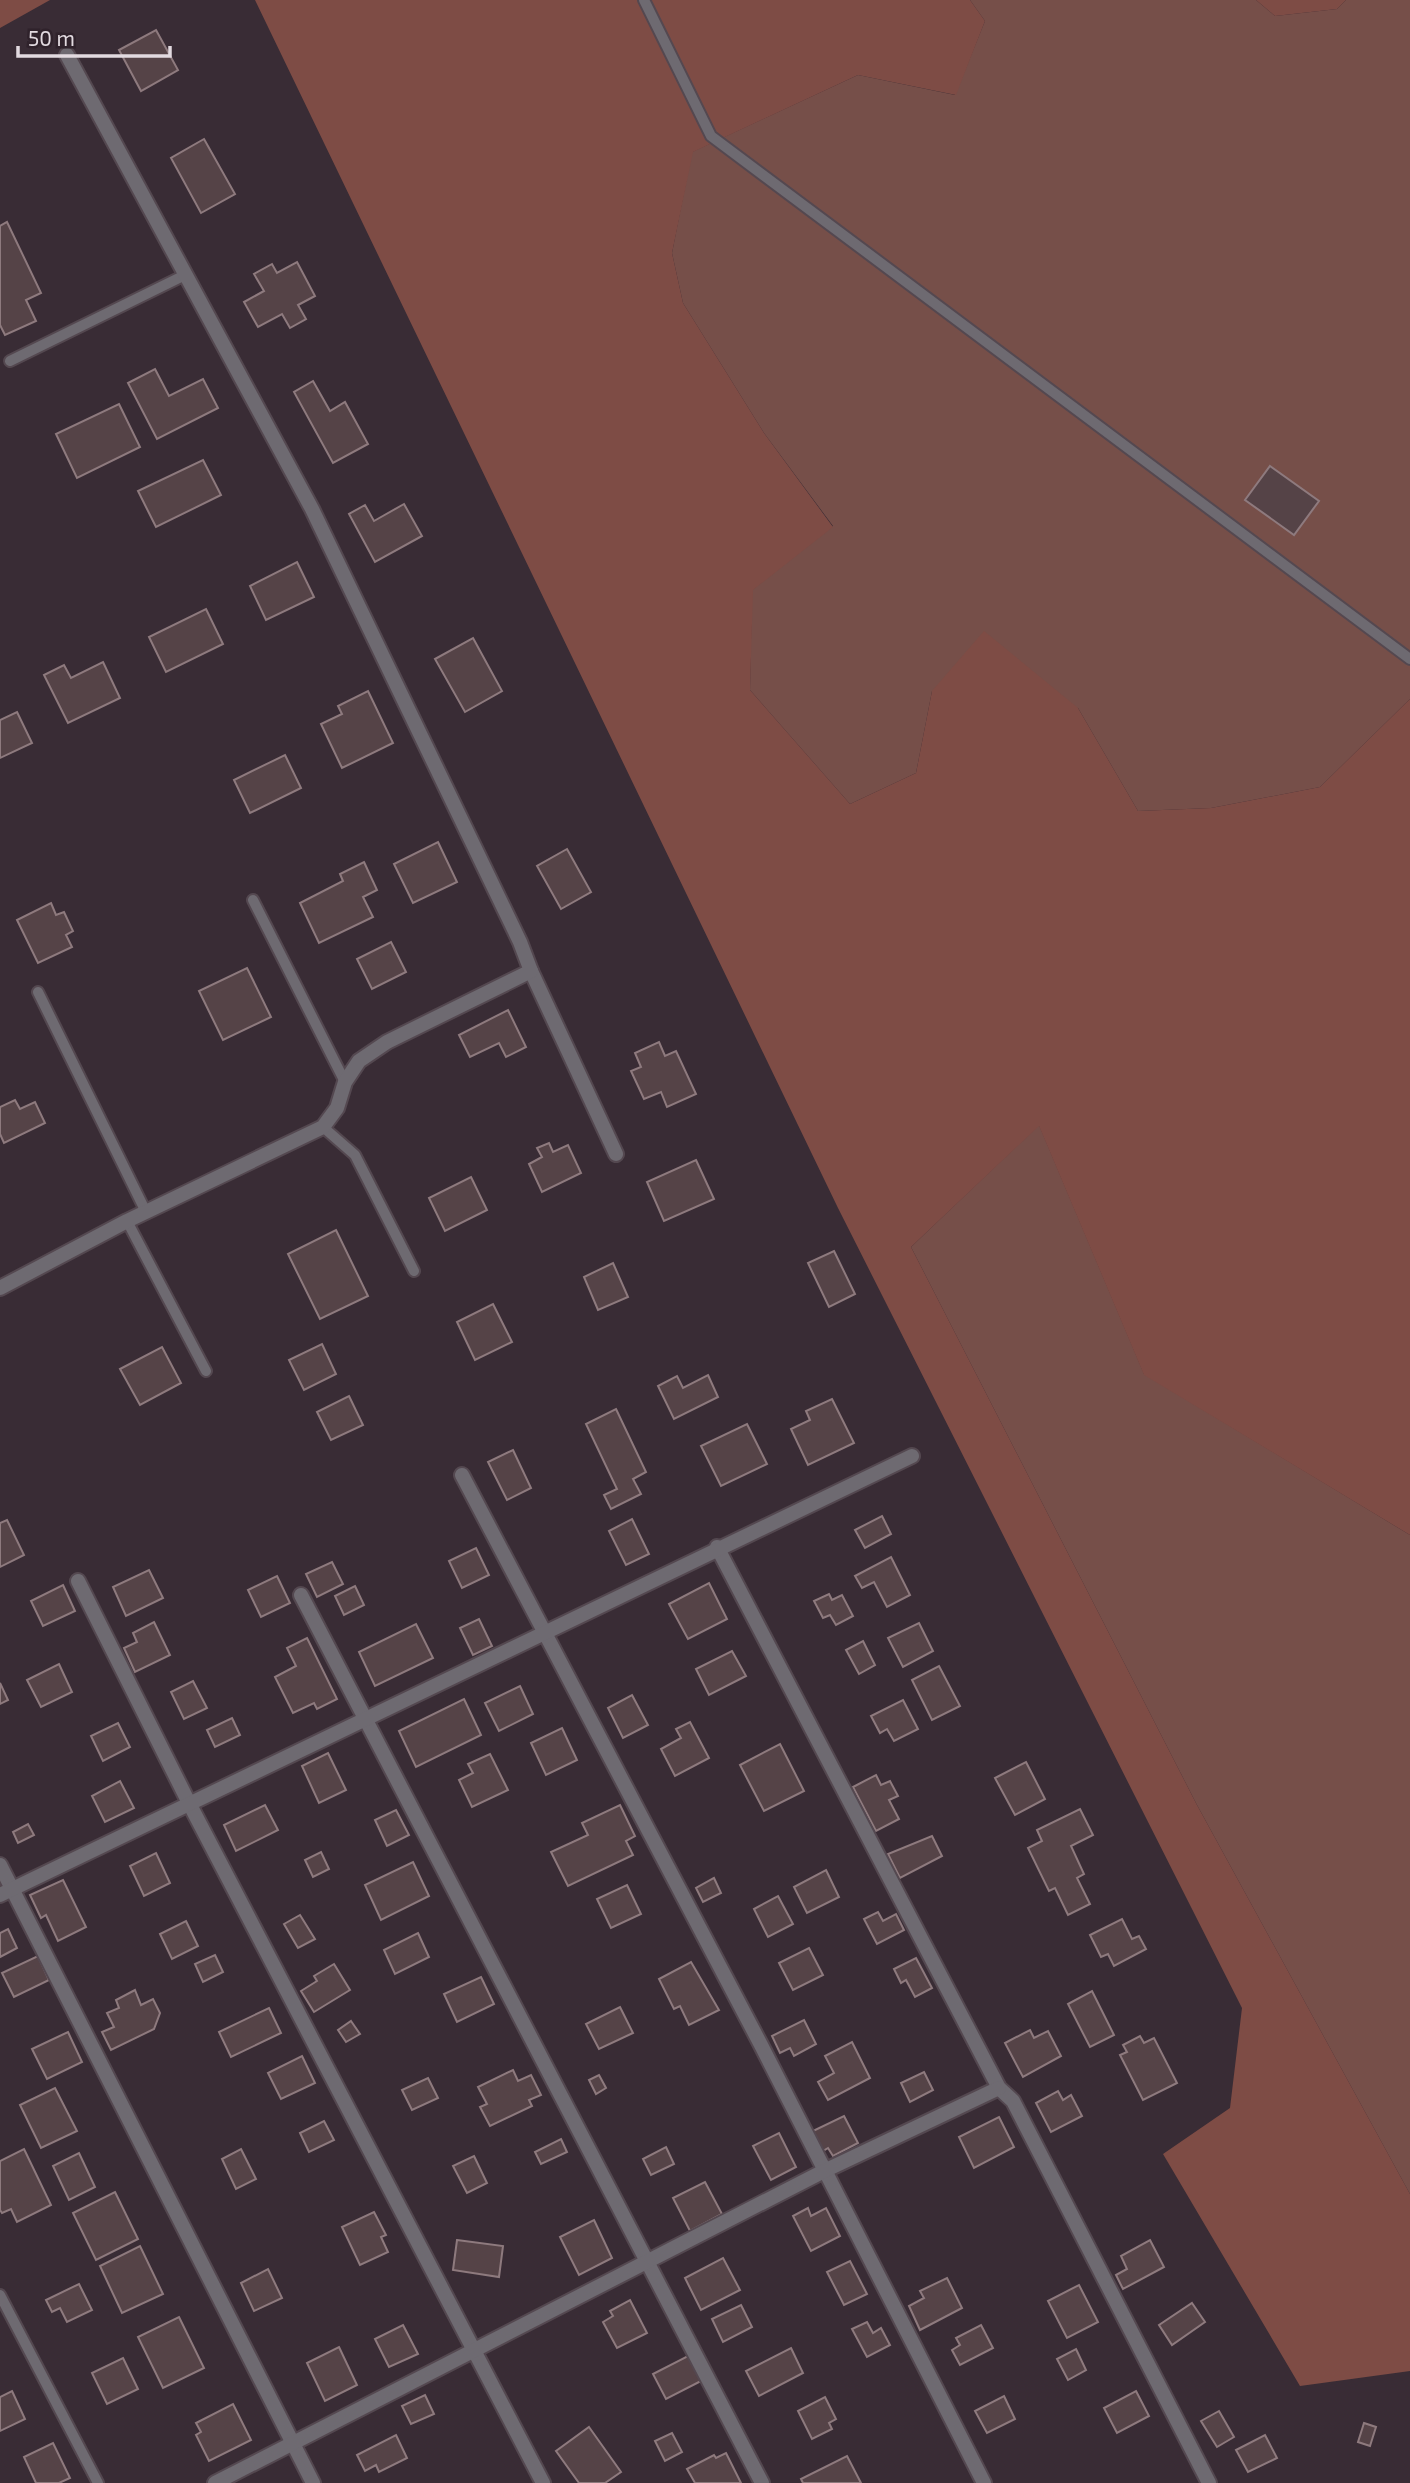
<svg xmlns="http://www.w3.org/2000/svg" width="1410" height="2483" font-family="'Exo 2',sans-serif">
	<style>
		.green { fill: #764f49 }
		.forest { fill: #7e4c45 }
		.building { fill: #554347; stroke: #8e7a7e; stroke-width: 2 }
		.lines { fill: none; stroke-linecap: round; stroke-linejoin: round }
		.lane-casing { stroke: #544850; stroke-width: 14 }
		.street-casing { stroke: #544850; stroke-width: 18 }
		.lane { stroke: #6e6a71; stroke-width: 10 }
		.street { stroke: #6e6a71; stroke-width: 14 }
	</style>
	<rect width="100%" height="100%" fill="#392c35"/>
	<g class="green">
		<path d="M970,0h286l19,16 62,-7 9,-9h64v699l-90,88 -109,21 -73,3 -60,-103 -146,-17 -16,82 -66,31 -100,-114 2,-100 81,-64 -69,-93 -81,-130 -11,-50 20,-101 166,-77 97,20 30,-74z"/>
		<path d="M1039,1125l105,249 266,161v659l-213,-389 -286,-558z"/>
	</g>
	<g class="forest">
		<path d="M0,0h50l-50,28z"/>
		<path d="M255,0h715l15,21 -29,74 -98,-20 -165,77 -21,101 11,50 81,130 69,94 -80,63 -3,100 100,114 66,-31 16,-82 52,-60 94,77 60,103 73,-3 109,-21 90,-88v836l-266,-160 -105,-249 -128,121 286,558 213,389v177l-110,15 -137,-232 67,-46 12,-100 -404,-800z"/>
		<path d="M1256,0h90l-9,9 -62,7z"/>
	</g>
	<g class="building">
		<path d="M156,30l22,40 -37,21 -22,-41z"/>
		<path d="M204,139l31,55 -34,19 -30,-55z"/>
		<path d="M7,222l34,71 -15,7 10,21 -31,14 -5,-10v-99z"/>
		<path d="M297,262l18,34 -17,9 8,14 -16,9 -8,-14 -24,13 -14,-25 20,-11 -10,-17 18,-10 5,9z"/>
		<path d="M155,369l14,27 34,-17 15,29 -61,31 -29,-56z"/>
		<path d="M313,381l17,30 15,-9 23,42 -35,19 -39,-71z"/>
		<path d="M119,404l21,43 -63,31 -21,-44z"/>
		<path d="M203,460l18,35 -65,32 -18,-36z"/>
		<path d="M1270,466l49,35 -25,34 -49,-35z"/>
		<path d="M404,504l18,32 -47,26 -26,-48 16,-9 9,16z"/>
		<path d="M297,562l17,35 -48,23 -16,-34z"/>
		<path d="M206,609l17,35 -57,28 -17,-35z"/>
		<path d="M473,638l29,53 -37,21 -30,-53z"/>
		<path d="M103,662l17,36 -52,25 -24,-48 20,-10 7,13z"/>
		<path d="M368,691l25,52 -51,25 -21,-44 21,-10 -4,-8z"/>
		<path d="M17,712l15,31 -32,15v-38z"/>
		<path d="M285,755l16,33 -51,25 -16,-33z"/>
		<path d="M438,842l19,40 -44,21 -19,-39z"/>
		<path d="M567,849l24,43 -30,17 -24,-43z"/>
		<path d="M364,862l13,28 -14,7 10,20 -54,26 -19,-40 43,-22 -3,-7z"/>
		<path d="M51,903l5,12 8,-3 9,19 -7,4 6,12 -34,16 -21,-43z"/>
		<path d="M391,942l15,30 -34,17 -15,-30z"/>
		<path d="M247,968l24,49 -48,23 -24,-49z"/>
		<path d="M508,1010l18,37 -20,10 -7,-14 -29,14 -11,-22z"/>
		<path d="M659,1042l6,14 11,-5 20,43 -29,13 -6,-15 -17,7 -13,-28 10,-4 -6,-14z"/>
		<path d="M15,1100l5,9 15,-7 10,21 -41,20 -4,-9v-27z"/>
		<path d="M549,1143l4,9 15,-7 13,28 -39,19 -13,-28 13,-7 -5,-9z"/>
		<path d="M696,1160l18,39 -50,22 -17,-39z"/>
		<path d="M471,1177l16,33 -42,21 -16,-33z"/>
		<path d="M336,1230l32,66 -48,23 -32,-65z"/>
		<path d="M834,1251l21,43 -26,13 -21,-44z"/>
		<path d="M613,1263l15,34 -30,13 -14,-33z"/>
		<path d="M493,1304l19,38 -37,18 -18,-38z"/>
		<path d="M322,1344l14,30 -32,16 -15,-30z"/>
		<path d="M162,1347l19,36 -41,22 -20,-36z"/>
		<path d="M708,1375l10,22 -44,22 -16,-33 19,-10 6,12z"/>
		<path d="M349,1396l14,29 -32,15 -14,-28z"/>
		<path d="M832,1399l22,44 -46,22 -17,-36 19,-9 -4,-9z"/>
		<path d="M616,1409l30,63 -13,7 8,15 -30,15 -7,-14 13,-6 -31,-65z"/>
		<path d="M747,1424l20,40 -46,22 -20,-40z"/>
		<path d="M513,1450l18,38 -24,12 -19,-38z"/>
		<path d="M882,1516l9,18 -26,14 -10,-18z"/>
		<path d="M632,1519l17,35 -23,11 -17,-34z"/>
		<path d="M7,1520l17,35 -24,12v-44z"/>
		<path d="M476,1548l13,27 -27,13 -13,-27z"/>
		<path d="M891,1557l19,38 -23,12 -13,-25 -12,6 -7,-12z"/>
		<path d="M332,1562l11,22 -26,13 -11,-23z"/>
		<path d="M149,1570l14,28 -37,18 -13,-29z"/>
		<path d="M277,1576l13,27 -29,14 -13,-27z"/>
		<path d="M709,1583l18,36 -39,20 -19,-35z"/>
		<path d="M63,1585l12,26 -32,15 -12,-25z"/>
		<path d="M355,1586l9,19 -20,10 -9,-19z"/>
		<path d="M829,1594l3,6 10,-5 11,21 -17,9 -6,-10 -7,3 -9,-17z"/>
		<path d="M479,1619l13,27 -19,9 -13,-27z"/>
		<path d="M154,1622l16,33 -35,17 -11,-24 13,-6 -4,-9z"/>
		<path d="M919,1623l14,28 -30,16 -15,-29z"/>
		<path d="M416,1624l17,34 -58,28 -16,-34z"/>
		<path d="M307,1638l30,61 -20,10 -3,-6 -21,10 -18,-36 21,-11 -9,-18z"/>
		<path d="M863,1641l12,24 -16,9 -13,-24z"/>
		<path d="M732,1651l14,25 -37,19 -13,-26z"/>
		<path d="M59,1664l13,28 -31,15 -14,-27z"/>
		<path d="M939,1666l21,40 -28,14 -20,-40z"/>
		<path d="M193,1681l14,27 -23,11 -13,-27z"/>
		<path d="M0,1683l8,17 -8,4z"/>
		<path d="M520,1686l13,28 -34,17 -14,-28z"/>
		<path d="M632,1695l16,30 -25,13 -15,-30z"/>
		<path d="M464,1699l17,36 -65,32 -17,-36z"/>
		<path d="M903,1700l15,29 -24,12 -7,-12 -7,4 -9,-17z"/>
		<path d="M232,1718l8,17 -25,12 -8,-17z"/>
		<path d="M690,1722l19,36 -34,18 -14,-27 20,-11 -5,-9z"/>
		<path d="M118,1723l12,24 -27,14 -12,-25z"/>
		<path d="M562,1728l15,32 -31,15 -15,-32z"/>
		<path d="M780,1744l24,47 -40,20 -24,-46z"/>
		<path d="M328,1753l18,37 -27,13 -17,-37z"/>
		<path d="M490,1754l18,36 -36,17 -13,-27 14,-7 -5,-9z"/>
		<path d="M1026,1762l19,37 -30,16 -20,-37z"/>
		<path d="M876,1775l5,10 9,-4 8,15 -9,4 10,19 -23,12 -23,-44z"/>
		<path d="M120,1781l14,27 -29,14 -13,-26z"/>
		<path d="M265,1805l13,25 -42,21 -12,-26z"/>
		<path d="M620,1805l15,31 -9,5 7,14 -65,31 -17,-34 37,-17 -6,-12z"/>
		<path d="M1080,1809l13,26 -22,11 13,28 -7,4 13,26 -22,11 -13,-27 -6,3 -21,-43 14,-7 -5,-11z"/>
		<path d="M396,1810l13,25 -22,11 -12,-26z"/>
		<path d="M28,1824l6,11 -16,8 -5,-11z"/>
		<path d="M932,1836l10,20 -42,22 -12,-24z"/>
		<path d="M321,1852l8,17 -16,8 -8,-17z"/>
		<path d="M156,1853l14,30 -26,13 -14,-30z"/>
		<path d="M413,1862l16,34 -48,24 -16,-35z"/>
		<path d="M826,1870l13,27 -32,16 -13,-26z"/>
		<path d="M714,1878l7,15 -18,9 -7,-14z"/>
		<path d="M63,1880l23,47 -28,14 -12,-26 -5,3 -11,-23z"/>
		<path d="M627,1885l14,29 -30,14 -14,-29z"/>
		<path d="M778,1896l15,28 -25,13 -14,-28z"/>
		<path d="M878,1912l5,9 13,-7 8,16 -27,14 -13,-25z"/>
		<path d="M300,1915l15,24 -17,9 -14,-24z"/>
		<path d="M1122,1919l10,20 7,-3 7,13 -32,17 -6,-12 -7,3 -11,-22z"/>
		<path d="M186,1921l12,25 -26,13 -12,-25z"/>
		<path d="M8,1929l9,19 -17,9v-24z"/>
		<path d="M418,1933l11,24 -34,17 -11,-24z"/>
		<path d="M809,1948l14,27 -30,15 -14,-27z"/>
		<path d="M215,1955l8,17 -20,10 -8,-18z"/>
		<path d="M38,1956l11,24 -35,17 -12,-24z"/>
		<path d="M916,1958l16,30 -17,9 -9,-17 -5,3 -7,-14z"/>
		<path d="M691,1962l28,48 -30,15 -9,-19 -6,3 -15,-30z"/>
		<path d="M334,1964l16,26 -36,22 -13,-21 16,-10 -3,-5z"/>
		<path d="M481,1977l13,27 -37,18 -13,-28z"/>
		<path d="M135,1990l6,15 12,-6 7,14 -6,16 -43,21 -9,-18 12,-5 -7,-14 12,-5 -3,-8z"/>
		<path d="M1092,1991l22,44 -24,12 -22,-43z"/>
		<path d="M620,2007l13,26 -34,16 -13,-25z"/>
		<path d="M269,2008l12,25 -50,24 -12,-25z"/>
		<path d="M804,2020l12,24 -22,12 -4,-8 -10,5 -8,-17z"/>
		<path d="M351,2021l9,13 -14,8 -8,-12z"/>
		<path d="M1030,2030l4,8 14,-7 13,25 -38,21 -18,-34z"/>
		<path d="M68,2032l14,30 -35,17 -15,-30z"/>
		<path d="M1140,2036l4,7 10,-5 23,45 -34,17 -23,-45 7,-3 -4,-7z"/>
		<path d="M852,2042l18,36 -42,22 -10,-18 16,-9 -9,-17z"/>
		<path d="M302,2056l13,27 -34,16 -13,-26z"/>
		<path d="M513,2070l5,11 13,-6 10,20 -12,5 3,6 -42,20 -10,-19 7,-3 -9,-17z"/>
		<path d="M924,2072l9,18 -23,12 -9,-19z"/>
		<path d="M599,2075l7,13 -10,6 -7,-14z"/>
		<path d="M428,2078l10,20 -26,12 -10,-20z"/>
		<path d="M55,2088l22,43 -36,17 -21,-43z"/>
		<path d="M1058,2091l5,9 8,-5 11,21 -31,16 -15,-29z"/>
		<path d="M844,2116l14,27 -25,13 -5,-8 -5,3 -10,-20z"/>
		<path d="M999,2117l15,30 -40,21 -15,-31z"/>
		<path d="M324,2121l10,19 -25,12 -9,-19z"/>
		<path d="M779,2133l17,34 -25,13 -18,-34z"/>
		<path d="M561,2139l6,13 -26,12 -6,-12z"/>
		<path d="M666,2147l8,17 -23,11 -8,-16z"/>
		<path d="M24,2149l27,56 -34,17 -6,-13 -9,4 -2,-3v-49z"/>
		<path d="M241,2149l15,30 -20,10 -14,-30z"/>
		<path d="M79,2153l16,34 -26,13 -16,-34z"/>
		<path d="M474,2156l13,27 -20,10 -14,-27z"/>
		<path d="M705,2182l17,32 -32,17 -17,-33z"/>
		<path d="M115,2192l23,47 -42,21 -23,-47z"/>
		<path d="M808,2208l3,8 15,-8 14,28 -29,15 -18,-35z"/>
		<path d="M374,2212l12,23 -5,2 7,15 -28,13 -18,-38z"/>
		<path d="M594,2220l18,38 -33,17 -19,-38z"/>
		<path d="M457,2240l46,6 -4,31 -46,-7z"/>
		<path d="M1150,2240l14,27 -41,22 -7,-14 11,-6 -6,-13z"/>
		<path d="M140,2246l23,48 -41,19 -22,-47z"/>
		<path d="M723,2258l17,32 -39,20 -16,-32z"/>
		<path d="M850,2261l17,33 -23,11 -17,-33z"/>
		<path d="M268,2269l14,29 -28,13 -13,-28z"/>
		<path d="M947,2278l15,30 -42,22 -11,-24 15,-8 -4,-7z"/>
		<path d="M79,2284l13,26 -25,12 -7,-14 -8,4 -6,-12z"/>
		<path d="M1079,2285l19,37 -31,16 -19,-37z"/>
		<path d="M630,2300l17,33 -30,15 -14,-26 10,-6 -3,-5z"/>
		<path d="M1192,2303l13,19 -33,23 -13,-20z"/>
		<path d="M741,2305l11,22 -29,15 -11,-23z"/>
		<path d="M179,2317l25,51 -41,20 -25,-51z"/>
		<path d="M867,2322l6,11 8,-5 9,17 -23,12 -15,-28z"/>
		<path d="M403,2325l15,29 -29,13 -14,-28z"/>
		<path d="M981,2325l12,23 -33,17 -8,-15 8,-5 -4,-7z"/>
		<path d="M339,2347l18,38 -32,16 -18,-38z"/>
		<path d="M791,2348l12,25 -44,23 -13,-25z"/>
		<path d="M1076,2349l10,21 -18,10 -11,-21z"/>
		<path d="M688,2356l13,25 -35,18 -13,-25z"/>
		<path d="M123,2358l15,31 -31,15 -15,-31z"/>
		<path d="M12,2391l13,28 -25,12v-34z"/>
		<path d="M1136,2391l13,25 -32,17 -13,-25z"/>
		<path d="M425,2395l9,19 -23,10 -9,-18z"/>
		<path d="M1004,2396l11,23 -28,14 -12,-22z"/>
		<path d="M825,2397l11,22 -7,4 3,6 -20,10 -14,-28z"/>
		<path d="M233,2404l18,36 -42,21 -13,-26 5,-3 -5,-9z"/>
		<path d="M1219,2411l15,26 -17,10 -16,-26z"/>
		<path d="M1364,2423l12,4 -6,19 -12,-4z"/>
		<path d="M589,2427l32,45 -16,11h-26l-23,-32z"/>
		<path d="M672,2433l10,19 -17,9 -10,-20z"/>
		<path d="M396,2435l11,23 -28,14 -3,-7 -11,6 -8,-16z"/>
		<path d="M1265,2435l12,23 -29,14 -12,-22z"/>
		<path d="M53,2443l17,35 -11,5h-23l-12,-26z"/>
		<path d="M726,2453l15,30h-46l-8,-14 27,-14 2,3z"/>
		<path d="M847,2456l14,27h-58l-2,-4z"/>
	</g>
	<g class="lines">
		<g class="lane-casing">
			<g id="lane">
				<path d="M644,0l67,136 699,523"/>
				<path d="M10,361l175,-86"/>
				<path d="M253,900l92,182"/>
				<path d="M38,992l108,220"/>
				<path d="M323,1127l32,28 59,116"/>
				<path d="M127,1221l79,150"/>
				<path d="M0,2295l98,188"/>
			</g>
		</g>
		<g class="street-casing">
			<g id="street">
				<path d="M531,971l85,183"/>
				<path d="M0,1288l127,-67 196,-94 14,-19 8,-26 14,-21 28,-19 144,-71 -11,-29 -208,-433 -245,-454"/>
				<path d="M462,1475l299,570 223,438"/>
				<path d="M717,1547l282,541 14,13 196,382"/>
				<path d="M78,1581l111,222 354,680"/>
				<path d="M301,1595l461,888"/>
				<path d="M0,1865l313,618"/>
				<path d="M0,1895l912,-439"/>
				<path d="M215,2483l609,-312 175,-83"/>
			</g>
		</g>
		<use href="#lane" class="lane"/>
		<use href="#street" class="street"/>
	</g>
	<path d="M18 46v10h152v-10" fill="none" stroke="#e2dae0" stroke-width="3.5"/>
	<text x="28" y="46" font-size="21" fill="#e2dae0" stroke="#2f222b" stroke-width="5" paint-order="stroke">50 m</text>
</svg>
